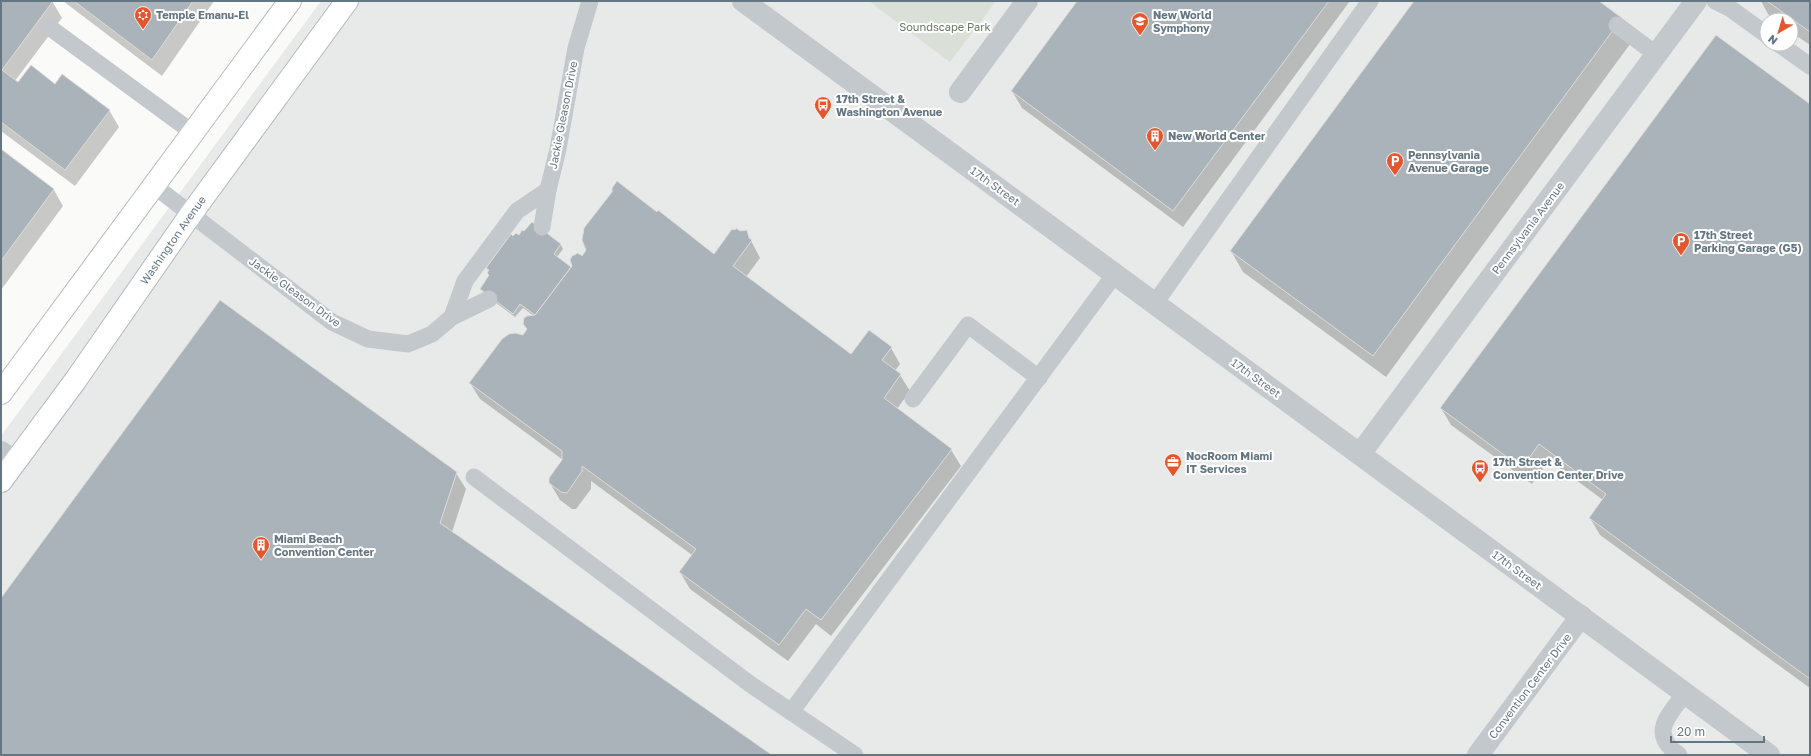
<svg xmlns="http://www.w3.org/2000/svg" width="1811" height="756" font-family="'Golos Text',sans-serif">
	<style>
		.built { fill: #e8e9e9; fill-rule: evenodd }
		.green { fill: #dadfd7 }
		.shadow { fill: #0003 }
		.building { fill: #aab3b9; stroke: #dcdcda }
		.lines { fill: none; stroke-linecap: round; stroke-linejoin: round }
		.secondary-casing { stroke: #b3babf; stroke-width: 24 }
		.service { stroke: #c3c8cc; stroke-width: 17 }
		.pedestrian { stroke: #c3c8cc; stroke-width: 22 }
		.minor { stroke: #c3c8cc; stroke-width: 22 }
		.tertiary { stroke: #c3c8cc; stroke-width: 22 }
		.secondary { stroke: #fff; stroke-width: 22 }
		.labels { text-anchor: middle; stroke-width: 4; stroke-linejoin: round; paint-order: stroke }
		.poi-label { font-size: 11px; font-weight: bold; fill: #657683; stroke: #fff; text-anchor: start }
		.park-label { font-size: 11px; fill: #687a64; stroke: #fff }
		.street-label { font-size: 11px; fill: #657683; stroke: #fff }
	</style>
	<rect width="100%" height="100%" fill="#fafaf8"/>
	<path class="built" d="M321,1h1489v754h-1809v-319zM1767,20h24v24h-24z"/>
	<path class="green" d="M869,1h127l-46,61z"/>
	<g class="shadow">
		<path d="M1,1h51l10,17 -47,63 4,2 36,2 54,25 10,17 -44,59 -74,-55z"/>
		<path d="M63,1h151l-52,75z"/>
		<path d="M1079,1h271l-167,226 -161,-119 -10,-17z"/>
		<path d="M1415,1h182l36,39 -247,337 -143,-105 -12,-21z"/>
		<path d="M1761,1h49v44l-19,-13v-12h-16l-7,-6z"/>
		<path d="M1810,105v583l-210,-153 -10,-17 13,-18 -54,-40 -17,24 -81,-59 -10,-17z"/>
		<path d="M1,150l53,40 9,16 -62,84z"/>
		<path d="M532,223l29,22 2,4 -6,8 14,11 11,-11 133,-2 25,-23 6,-1 14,27 -14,19 105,79 40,-8 9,16 -5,7 5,4 10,16 -13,18 54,41 10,16 -130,170 -15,-12 -28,37 -98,-72 -10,-17 12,-17 -101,-74v8l-15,20h-4l-12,-9 -10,-17 13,-23 -83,-61 -10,-16 53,-47 11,-20 -11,-8 -8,9 -31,-23 -2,-5 8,-13 -3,-8 26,-31 6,-1 5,-3z"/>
		<path d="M456,473l10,16 -14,43 318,223h-769v-156z"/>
	</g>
	<g class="building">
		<path d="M1,1h52l-51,69 16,12 13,-17 24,19 7,-10 48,36 -45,60 -64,-48z"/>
		<path d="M74,1h119l-41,59z"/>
		<path d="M1077,1h252l-156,210 -162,-120z"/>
		<path d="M1414,1h185l23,17 -249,338 -143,-105z"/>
		<path d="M1767,1h43v31z"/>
		<path d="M1716,35l94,69v575l-221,-161 17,-24 -67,-50 -17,24 -82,-60z"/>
		<path d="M1,149l53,40 -53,72z"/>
		<path d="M617,181l40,31 1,-2 56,44 18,-25 3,1 1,-2 4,3 7,-1 2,8 3,2 -19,26 118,88 18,-24 23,17 -10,13 19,14 -17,24 68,51 -131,171 -15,-11 -27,36 -100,-73 17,-23 -114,-83v5l-15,22 -6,-1 -12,-9v-5l13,-18v-9l-93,-68 33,-44 7,-5 6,-1 8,2 4,-6 -4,-5 1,-6 3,-2 8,-1 37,-49 -2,-6 2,-4 6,-3 4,3 4,-6 -4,-10 2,-12 28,-36v-4z"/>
		<path d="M532,222l29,22 -7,10 17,13 -36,48 -15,-11 -7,10 -33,-25 9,-14 -2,-2 2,-3 -3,-2 25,-34 2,2 3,-3 3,2 3,-5 2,1z"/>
		<path d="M220,300l237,172 -17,51 332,232h-771v-157z"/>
	</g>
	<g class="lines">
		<g class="secondary-casing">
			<g id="secondary">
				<path d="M1,393l289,-392"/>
				<path id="s1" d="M1,481l74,-100 116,-167 156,-213"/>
			</g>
		</g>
		<g class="service">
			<path d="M1715,1l16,8 36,26"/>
			<path d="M1617,25l40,30"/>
			<path d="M49,27l143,105"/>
			<path d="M1779,44l31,22"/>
			<path d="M153,185l179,137 36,17 40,5 24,-10 20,-17 13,-36 52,-70 31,-21 10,-41 18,-101 14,-47"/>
			<path d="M542,227l6,-37"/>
			<path d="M1155,303l215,-302"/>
			<path d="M452,317l37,-18"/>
			<path d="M913,399l55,-74 71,53"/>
			<path d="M474,477l276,207 105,71"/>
			<path d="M791,712l324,-438"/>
			<path d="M1679,755c-31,-22 -10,-39 6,-62"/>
		</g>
		<path class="pedestrian" d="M960,92l67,-91"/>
		<g class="minor">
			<path d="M1,452l14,10"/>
			<path d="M1360,454l336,-453"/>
		</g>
		<g class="tertiary">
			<path d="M743,1l1026,754"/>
			<path d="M1478,755l103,-139"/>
		</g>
		<use href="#secondary" class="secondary"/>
	</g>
	<defs>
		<g id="synagogue-pin" transform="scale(0.9)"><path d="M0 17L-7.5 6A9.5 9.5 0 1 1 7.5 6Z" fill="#e4572e" stroke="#fff"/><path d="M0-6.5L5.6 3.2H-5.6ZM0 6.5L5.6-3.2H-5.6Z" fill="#fff"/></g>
		<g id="school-pin" transform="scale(0.9)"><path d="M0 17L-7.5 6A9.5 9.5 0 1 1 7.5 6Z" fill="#e4572e" stroke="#fff"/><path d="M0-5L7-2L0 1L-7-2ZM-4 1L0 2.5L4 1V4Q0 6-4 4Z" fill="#fff"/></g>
		<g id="bus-pin" transform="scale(0.9)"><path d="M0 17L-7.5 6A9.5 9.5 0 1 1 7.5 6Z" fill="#e4572e" stroke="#fff"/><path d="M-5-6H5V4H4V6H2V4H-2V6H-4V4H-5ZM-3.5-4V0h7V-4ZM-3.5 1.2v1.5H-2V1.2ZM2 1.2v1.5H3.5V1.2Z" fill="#fff"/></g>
		<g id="building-pin" transform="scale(0.9)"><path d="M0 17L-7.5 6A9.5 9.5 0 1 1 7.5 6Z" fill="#e4572e" stroke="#fff"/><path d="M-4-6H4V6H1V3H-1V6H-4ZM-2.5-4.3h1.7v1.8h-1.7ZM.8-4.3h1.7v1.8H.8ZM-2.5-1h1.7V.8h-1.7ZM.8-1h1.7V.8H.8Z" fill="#fff"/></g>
		<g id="parking-pin" transform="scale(0.9)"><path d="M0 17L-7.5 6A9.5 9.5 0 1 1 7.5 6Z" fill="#e4572e" stroke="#fff"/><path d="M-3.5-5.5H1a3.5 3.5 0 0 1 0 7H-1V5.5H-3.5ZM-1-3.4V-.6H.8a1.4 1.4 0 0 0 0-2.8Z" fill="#fff"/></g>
		<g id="office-pin" transform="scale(0.9)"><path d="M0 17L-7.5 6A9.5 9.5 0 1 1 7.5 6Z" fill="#e4572e" stroke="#fff"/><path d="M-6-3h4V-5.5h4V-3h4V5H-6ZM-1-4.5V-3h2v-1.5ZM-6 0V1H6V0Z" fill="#fff"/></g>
	</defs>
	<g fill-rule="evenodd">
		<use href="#synagogue-pin" x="143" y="15"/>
		<use href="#school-pin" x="1140" y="21"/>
		<use href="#bus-pin" x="823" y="105"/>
		<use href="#building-pin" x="1155" y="136"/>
		<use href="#parking-pin" x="1395" y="161"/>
		<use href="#parking-pin" x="1681" y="241"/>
		<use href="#office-pin" x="1173" y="462"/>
		<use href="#bus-pin" x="1480" y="468"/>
		<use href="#building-pin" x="261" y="545"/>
	</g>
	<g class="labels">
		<g class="poi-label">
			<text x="156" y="19">Temple Emanu-El</text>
			<text x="1153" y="19">New World<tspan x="1153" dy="13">Symphony</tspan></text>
			<text x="836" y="103">17th Street &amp;<tspan x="836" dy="13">Washington Avenue</tspan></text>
			<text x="1168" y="140">New World Center</text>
			<text x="1408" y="159">Pennsylvania<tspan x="1408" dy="13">Avenue Garage</tspan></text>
			<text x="1694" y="239">17th Street<tspan x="1694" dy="13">Parking Garage (G5)</tspan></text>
			<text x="1186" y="460">NocRoom Miami<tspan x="1186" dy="13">IT Services</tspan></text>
			<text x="1493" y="466">17th Street &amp;<tspan x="1493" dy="13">Convention Center Drive</tspan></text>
			<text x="274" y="543">Miami Beach<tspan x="274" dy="13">Convention Center</tspan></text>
		</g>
		<g class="park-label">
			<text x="945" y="31">Soundscape Park</text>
		</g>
		<g class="street-label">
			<text transform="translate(563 115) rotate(-79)" y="4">Jackie Gleason Drive</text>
			<text transform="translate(995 186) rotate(36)" y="4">17th Street</text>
			<text transform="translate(1528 228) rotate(-53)" y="4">Pennsylvania Avenue</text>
			<text dy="4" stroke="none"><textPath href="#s1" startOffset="296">Washington Avenue</textPath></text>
			<text transform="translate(295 292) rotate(36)" y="4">Jackie Gleason Drive</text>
			<text transform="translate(1256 378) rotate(36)" y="4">17th Street</text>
			<text transform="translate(1517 570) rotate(36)" y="4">17th Street</text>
			<text transform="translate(1530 686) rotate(-53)" y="4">Convention Center Drive</text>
		</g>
	</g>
	<rect width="1811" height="756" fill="none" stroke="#657683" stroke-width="4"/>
	<g transform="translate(1779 32) rotate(218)"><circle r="19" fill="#ffffff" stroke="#c1c8cd"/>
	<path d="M0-3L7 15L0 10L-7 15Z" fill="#e4572e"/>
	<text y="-6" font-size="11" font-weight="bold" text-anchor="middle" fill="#657683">N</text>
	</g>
	<path d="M1671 736v6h93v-6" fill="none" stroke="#657683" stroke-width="2"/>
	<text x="1677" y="736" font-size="12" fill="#657683" stroke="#ffffff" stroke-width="3" paint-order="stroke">20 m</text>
</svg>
